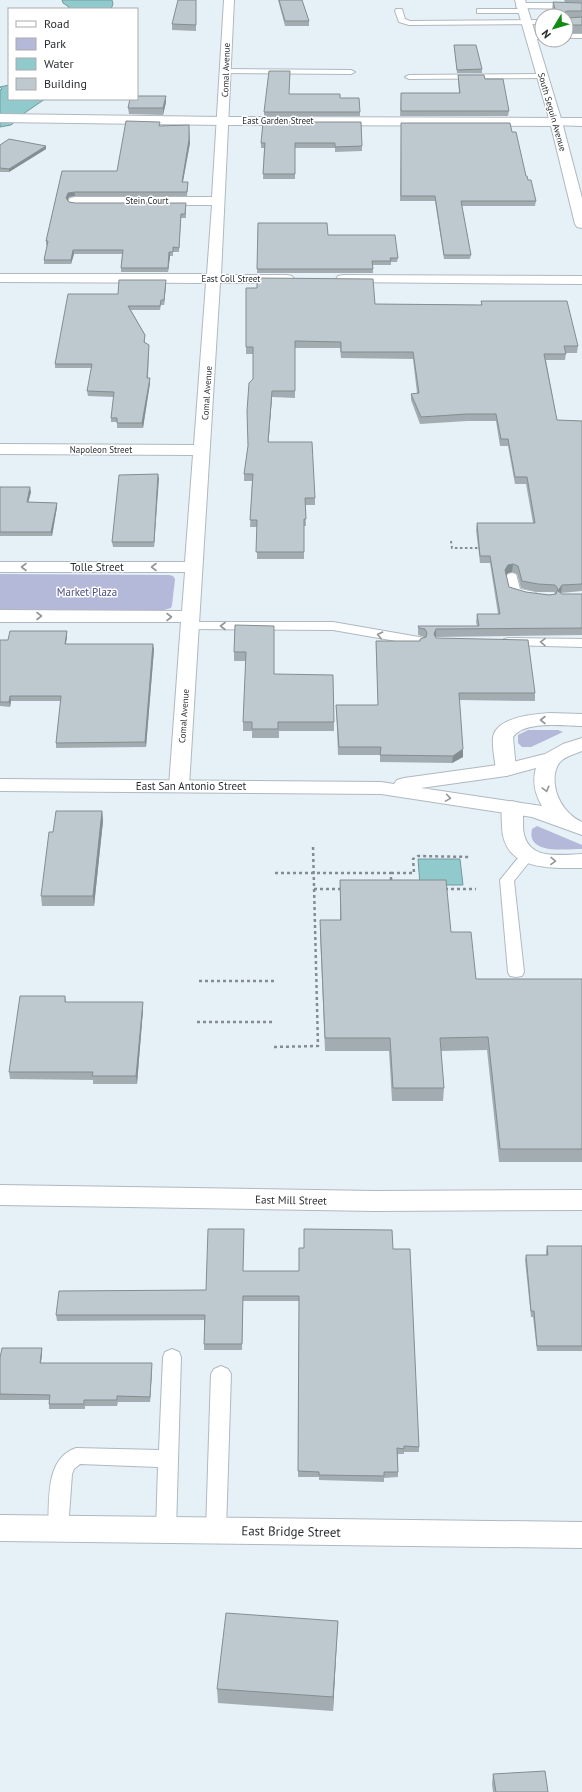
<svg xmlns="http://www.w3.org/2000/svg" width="582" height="1792" font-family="'PT Sans',sans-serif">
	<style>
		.green { fill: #b4b8d9 }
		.water { fill: #91cacd; stroke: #729b9e }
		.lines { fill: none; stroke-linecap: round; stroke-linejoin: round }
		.service-casing { stroke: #afb9c0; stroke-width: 2 }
		.minor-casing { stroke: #afb9c0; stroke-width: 2 }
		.tertiary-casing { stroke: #afb9c0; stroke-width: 2 }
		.secondary-casing { stroke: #afb9c0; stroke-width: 2 }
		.path-far1 { stroke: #858c91; stroke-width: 2; stroke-dasharray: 2.5 2.5; stroke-linecap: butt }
		.path { stroke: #858c91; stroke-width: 2.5; stroke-dasharray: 3 3; stroke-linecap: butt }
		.service { fill: #fff; fill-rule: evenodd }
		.minor { fill: #fff; fill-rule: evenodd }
		.tertiary { fill: #fff; fill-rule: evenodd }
		.secondary { fill: #fff; fill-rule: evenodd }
		.wall { fill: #a3adb1; fill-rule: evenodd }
		.shaded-wall { fill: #848d90 }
		.building { fill: #bdc9ce; stroke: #848d90; fill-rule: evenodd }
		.oneway { stroke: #949698 }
		.labels { text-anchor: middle; stroke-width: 3; stroke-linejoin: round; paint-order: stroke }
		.far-street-label { font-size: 9px; fill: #2a2e31; stroke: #fff }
		.street-label { font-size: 11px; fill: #2a2e31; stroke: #fff }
		.park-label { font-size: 11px; fill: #484b81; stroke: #fff }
		.near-street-label { font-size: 13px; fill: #2a2e31; stroke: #fff }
	</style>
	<rect width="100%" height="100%" fill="#e6f0f7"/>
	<g class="green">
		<path d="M0,574l169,1 4,1 2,3 -3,26 -1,3 -7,2h-164z"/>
		<path d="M558,730l5,2 -32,15h-9l-4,-4v-8l10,-5z"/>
		<path d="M537,826l45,19v4c-16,0 -56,6 -50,-20z"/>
	</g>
	<g class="water">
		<path d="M62,0h50l1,4 -2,5h-43l1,-2 -6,-4z"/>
		<path d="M9,85v14h36l-19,13 -15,13 -11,2v-37l2,-1 -2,-2z"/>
		<path d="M418,859h42l3,26h-43z"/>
	</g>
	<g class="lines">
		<g class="service-casing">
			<g id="service">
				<path d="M396,9h6l3,10 5,2 132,-1v4l-133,1 -10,-3 -4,-11z"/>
				<path d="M477,9h46l4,2 -4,2h-46z"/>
				<rect x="566" y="34" width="16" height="4"/>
				<rect x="527" y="35" width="15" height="4"/>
				<path d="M223,69l128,1 4,2 -4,2 -125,-1 -4,-2z"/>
				<path d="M542,74h3v4l-136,1 -4,-2 4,-2z"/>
				<path d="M512,573l4,1 4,15 15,3 2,3 -2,3 -4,1 -21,-5 -4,-17 2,-3z"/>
				<path d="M189,622h144l86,15 5,1 1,3 -1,3 -5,1 -86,-15 -148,-1 -2,-3 2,-3z"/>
				<path d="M509,638l73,1v8l-78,-2 -1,-3 1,-3z"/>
				<path d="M527,851l5,2 2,3 -20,25 10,91 -2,4 -6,1 -6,-1 -2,-4 -8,-92 22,-27z"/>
				<path d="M172,1349l7,3 2,5 -5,173 -3,6 -7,3 -7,-3 -3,-6 2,-63 -78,-3 -6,5 -2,5 -4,55 -3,6 -7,3 -7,-3 -3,-6c2,-27 -4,-70 28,-81l83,2 4,-93 2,-5z"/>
				<path d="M221,1366l7,3 3,5 -5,156 -3,6 -7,3 -7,-3 -3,-6 5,-156 3,-5z"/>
			</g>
		</g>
		<g class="minor-casing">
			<g id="minor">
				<path d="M224,0h10l-13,275h66l5,1 2,3 -2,3 -5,1h-67l-31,503 -3,4 -7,2 -7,-2 -3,-4 12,-164h-181v-12l182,1 3,-39h-185v-10h185l8,-107 -193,-1v-10l194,1 12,-162 -206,-1v-8h207l5,-69h-137l-5,-1 -2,-3 2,-3 5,-1h137z"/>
				<path d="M521,3h61v6l-65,-1 -1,-2 1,-2z"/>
				<path d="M556,118h26v8l-30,-1 -2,-3 2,-3z"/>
				<path d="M343,275l239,1v8l-244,-2 -2,-3 2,-3z"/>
				<path d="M550,713l32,1v12c-18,0 -57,-6 -69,11l3,33 -3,4 -7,2 -7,-2 -3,-4c-1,-10 -4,-22 -3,-32 2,-21 41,-24 57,-25z"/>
				<path d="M512,801l7,2c5,7 4,15 4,24 2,34 34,28 59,27v14c-33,0 -78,3 -80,-41 0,-8 -2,-18 3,-24z"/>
				<path d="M0,1185l375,6 207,-1v20l-207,1 -375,-6z"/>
				<path d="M0,1515l582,7v26l-582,-7z"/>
			</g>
		</g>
		<g class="tertiary-casing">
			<path id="tertiary" d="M0,114l223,3 333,1 4,1 2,3 -2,3 -4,1 -333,-1 -223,-3z"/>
		</g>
		<g class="secondary-casing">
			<g id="secondary">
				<path d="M515,0h10l37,122 20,76v30l-5,-1 -2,-3 -25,-102z"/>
				<path d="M582,738v13c-7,3 -17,5 -22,11 -3,3 -4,8 -5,11 -3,20 9,41 27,49v13l-50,-18 -151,-23 -381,-3v-12l381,3 13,2 3,-4 7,-2 101,-14 40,-10 18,-10zM536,768c-4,14 -1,26 6,38l-121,-18 85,-12z"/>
			</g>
		</g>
		<path class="path-far1" d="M451,541l1,7h29"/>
		<g class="path">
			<path d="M275,873h116v10"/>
			<path d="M391,873h23l-1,-14 5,-3 53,1"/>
			<path d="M314,889h28"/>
			<path d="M445,889h31"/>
			<path d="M199,981h75"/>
			<path d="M197,1022h78"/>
			<path d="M274,1047l44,-1 -5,-200"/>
		</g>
		<use href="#service" class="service"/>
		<use href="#minor" class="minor"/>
		<use href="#tertiary" class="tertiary"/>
		<use href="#secondary" class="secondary"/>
	</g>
	<g class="wall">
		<path d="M196,0v31l-24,-1v-6z"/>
		<path d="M278,0h24l7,21v5h-24z"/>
		<path d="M564,0h18v2h-17z"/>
		<path d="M553,2l29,1v30h-16v-17h-12l-2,-6z"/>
		<path d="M454,45l28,24v4h-25z"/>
		<path d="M458,75l27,4 24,32 -1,5h-108l1,-23h58l-1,-13z"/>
		<path d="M289,94l51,4 20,14v4h-96v-4z"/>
		<path d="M166,102l-3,13 -34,-1 -1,-6z"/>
		<path d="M263,122l99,24v5l-27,1v-4h-40v31h-32l1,-31h-3v-5z"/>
		<path d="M401,123l111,9 14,44 10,25 -1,5h-73l9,49 -1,4h-26l-9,-58h-35z"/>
		<path d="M160,126l30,17 -7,39h5l-1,14h-112l-6,1 -1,2 1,3 6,1 111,3v12h-5l-2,34h-6v4h-3l-2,16h-47v-4l1,-14h-48l-3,10h-27v-4l3,-15h-1v-4l16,-70h55z"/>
		<path d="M0,145l46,4 -37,23h-9z"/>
		<path d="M258,223l70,12 70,23 -1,4h-6v3h-18v8h-116z"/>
		<path d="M166,284l-2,21h-3l-1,5h-29l14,25v7l4,8 -1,28h2v5l-7,45h-26v-6h-6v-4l3,-21 -26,-1 -1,-5 5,-23h-37v-4l63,-70z"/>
		<path d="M246,288l129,16 106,1v-4l97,45 -1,7h-11l-1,7h-19l11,60 25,1v170l-21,2 1,1h20v41l-146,2v1l99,55v8l-76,-1 4,57 -11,6 -72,-1v-7h-42l-2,-50h42l-2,-64h43l6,-4h-1l-6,-2v-9h59l-1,-4 1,-8h21l-8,-51h-10l-4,-33 1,-7h56l-7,-39h-11l-7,-38h-8l-4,-25h-29l-47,3 -9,-24v-6l6,-1 -4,-34 -72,-1 -1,-10h-45v50l-23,-1 -4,45 47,56v7h-10l1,21h-2v33h-47v-32h-7l2,-46h-8v-7l4,-28 5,-67v-25h-7zM512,572l5,2 4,14 16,4h17l1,2 -6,1 -23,-3 -17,-5 -3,-12 2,-2z"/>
		<path d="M158,474l-4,73h-41l-1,-5z"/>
		<path d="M0,487l31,5 -3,10 29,1v4l-5,29h-52z"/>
		<path d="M274,626v48l60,48v9h-55v7h-27v-7h-9v-9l3,-61h-12v-9z"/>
		<path d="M67,631v5l-1,8 88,5 -8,98 -90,1v-5l5,-42h-50l-1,6 -10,-1v-66h8z"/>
		<path d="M102,811l1,10 -9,85h-52l-1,-10z"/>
		<path d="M340,880l111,52 25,47h106v183h-83l-12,-112 -46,1 3,37 -1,13h-51l-3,-50h-64l-5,-118v-13h20z"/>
		<path d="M65,996l1,6h77v8l-6,74h-44v-4l-83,-1 -1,-7z"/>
		<path d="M547,1246h35v105h-45l-4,-34h-2l-6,-57 1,-5h20v-4z"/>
		<path d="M393,1249l26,198v5h-15v2h-6v23l-14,1v4l-65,-2v-3h-21l1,-176h-56l-1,49h-38v-30l-147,1 -1,-6 150,-25 37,-19h56z"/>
		<path d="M42,1348v6l-1,9 111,5 -2,34h-32l-1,4h-32v3h-36v-9h-49v-42z"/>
		<path d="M338,1621l-5,90 -115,-8 -1,-14z"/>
		<path d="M493,1774l55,18h-55l-1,-8z"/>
	</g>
	<g class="shaded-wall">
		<path d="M166,96v6l-3,13v-7z"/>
		<path d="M189,125l1,18 -8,43v-4z"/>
		<path d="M46,146v3l-37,23v-3z"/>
		<path d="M75,192v4l-6,1 -2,5 -1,-4 2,-5z"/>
		<path d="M73,250l1,4 -3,10v-4z"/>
		<path d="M169,252l1,4 -2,16v-4z"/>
		<path d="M166,280v4l-2,21v-5z"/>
		<path d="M150,378v5l-7,45 -1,-5z"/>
		<path d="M272,391v6l-4,52v-7z"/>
		<path d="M158,474l1,5 -5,68v-5z"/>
		<path d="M30,487l1,5 -4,15v-5z"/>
		<path d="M57,503v4l-5,29 -1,-4z"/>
		<path d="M513,564l-1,8 -4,1 -3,4v-7l3,-5z"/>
		<path d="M562,585l-1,8 -3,5v-7z"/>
		<path d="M436,629v8l-2,4v-7z"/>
		<path d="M67,631v5l-2,13v-5z"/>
		<path d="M153,644l1,5 -8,98 -1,-5z"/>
		<path d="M10,696l1,5 -1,6 -1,-5z"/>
		<path d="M463,749v8l-11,6 1,-7z"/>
		<path d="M102,811l1,10 -9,85 -1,-10z"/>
		<path d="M143,1002v8l-6,74 -1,-8z"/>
		<path d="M42,1348v6l-2,15v-6z"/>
		<path d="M152,1363v5l-2,34v-5z"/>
		<path d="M338,1621l-1,14 -4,76v-14z"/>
	</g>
	<g class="building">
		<path d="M178,0h18v25l-24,-1z"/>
		<path d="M279,0h23l7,21h-24z"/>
		<path d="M553,2l29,1v8h-15l-2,1 2,6 15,-1v8h-16v-9h-9z"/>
		<path d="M454,45h22l6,24 -25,1z"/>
		<path d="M269,71h21l-1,23h51v4h19l1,14h-96z"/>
		<path d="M458,75h26l1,4h18l6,32h-108v-18h59z"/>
		<path d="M137,96h29l-3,12h-35l2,-9h7z"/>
		<path d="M126,121l34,1 -1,4 30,-1v15l-7,42h6l-1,10h-112l-7,1 -2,5 3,4 6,1h111l-1,11h-4l-2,34 -6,-1v5h-4l-1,16h-47l2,-18h-50l-2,10h-27l4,-19h-2l16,-70h55z"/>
		<path d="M263,122h98l1,24 -27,1v-4h-40v31h-32l2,-31h-4z"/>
		<path d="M401,123h109l2,9h4l10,44h1l1,4h3l5,21h-75l10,54h-27l-9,-59h-34z"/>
		<path d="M9,139l37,7 -37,23 -9,-1v-23z"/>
		<path d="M258,223h69l1,12h67l3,23h-8l1,3h-19l1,8h-116z"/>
		<path d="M257,278l116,1 2,25 107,1 -1,-4h86l11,45h-14l2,8h-22l13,66 25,1v163l-20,1 -4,6 4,3h20v34l-146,1 -2,5 2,4 92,2 7,53h-76l4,56 -10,7 -73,-1 1,-8h-42l-3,-42h42l-2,-64h44v-2l6,-2 1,-4 -2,-4 -6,-1 -1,-2h61l-2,-12h23l-10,-58h-10l-3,-33h58l-8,-46h-12l-7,-38h-7l-5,-25h-29l-46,3 -10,-23 8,-1 -6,-41h-72v-10l-46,-1v50h-23l-4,51h44l3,56h-10l1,21h-2v33h-48l1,-32h-7l3,-46h-9l4,-28 -1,-35 2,-28 4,-4v-32h-7v-59h11zM513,564l5,2 4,15 16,3 17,1 3,4 -2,5 -7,1 -23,-3 -17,-5 -4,-17 3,-5z"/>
		<path d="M119,280h47l-2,20h-3l-1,6h-32l17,29 -1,7 5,3 -2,33h3l-8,45h-25v-5h-6l3,-26 -27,-1 5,-27h-37l13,-70h50z"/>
		<path d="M158,474l-4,68h-42l7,-67z"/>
		<path d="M0,487h30l-3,15 30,1 -6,29h-51z"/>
		<path d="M235,625l39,1v48l59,1 1,47h-56v7h-26v-7h-9l3,-70h-12z"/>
		<path d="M10,631h57l-2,13h88l-8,98 -89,1 5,-47h-51l-1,6h-9v-62h8z"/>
		<path d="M56,811h46l-9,85h-52l8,-64h4z"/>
		<path d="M340,880h106l5,52h20l5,47h106v170h-82l-12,-112 -48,1 4,50h-51l-3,-50h-65l-5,-118h21z"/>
		<path d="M20,996h45v6h78l-7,74h-44l1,-4h-84z"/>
		<path d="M208,1229h36l-1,42h56v-23h5v-19l88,1 1,19h17l9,198 -15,-1v3l-7,-1 1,24h-14v4l-65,-1v-3l-21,-1 1,-175h-56l-1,48h-38l1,-29h-149l3,-24 147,-1z"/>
		<path d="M547,1246h35v100h-45l-3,-35h-3l-5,-56h22z"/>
		<path d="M2,1348h40l-2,15h112l-2,34 -33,-1v4h-33v4h-35l1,-9 -50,-1v-36z"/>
		<path d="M226,1613l112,8 -5,76 -116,-8z"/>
		<path d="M545,1771l3,21h-52l-3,-18z"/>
	</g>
	<defs><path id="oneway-chevron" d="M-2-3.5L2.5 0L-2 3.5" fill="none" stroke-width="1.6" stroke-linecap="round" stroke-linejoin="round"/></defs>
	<g class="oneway">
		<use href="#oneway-chevron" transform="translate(24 567) rotate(180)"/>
		<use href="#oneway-chevron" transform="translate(154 567) rotate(180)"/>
		<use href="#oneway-chevron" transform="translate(39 616)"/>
		<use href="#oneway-chevron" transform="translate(169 617)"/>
		<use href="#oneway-chevron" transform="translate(223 626) rotate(180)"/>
		<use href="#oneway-chevron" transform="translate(380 635) rotate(-168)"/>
		<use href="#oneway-chevron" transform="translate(543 642) rotate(-179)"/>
		<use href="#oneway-chevron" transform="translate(543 720) rotate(180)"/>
		<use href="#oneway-chevron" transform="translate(546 789) rotate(75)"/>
		<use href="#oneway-chevron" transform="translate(448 798) rotate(9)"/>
		<use href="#oneway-chevron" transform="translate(553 861) rotate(1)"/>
	</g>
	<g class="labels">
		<g class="far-street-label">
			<text transform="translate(226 70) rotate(-88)" y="3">Comal Avenue</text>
			<text transform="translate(552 112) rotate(74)" y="3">South Seguin Avenue</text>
			<text x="278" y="124">East Garden Street</text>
			<text x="147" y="204">Stein Court</text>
			<text x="231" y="282">East Coll Street</text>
			<text transform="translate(207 393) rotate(-86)" y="3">Comal Avenue</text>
			<text x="101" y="453">Napoleon Street</text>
			<text transform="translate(184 716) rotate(-86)" y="3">Comal Avenue</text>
		</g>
		<g class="street-label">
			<text x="97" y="571">Tolle Street</text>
			<text x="191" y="790">East San Antonio Street</text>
			<text transform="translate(291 1200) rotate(1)" y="4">East Mill Street</text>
		</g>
		<g class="park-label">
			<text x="87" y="596">Market Plaza</text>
		</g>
		<g class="near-street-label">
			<text transform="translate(291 1531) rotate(1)" y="5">East Bridge Street</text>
		</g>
	</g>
	<rect x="8" y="8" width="130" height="92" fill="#ffffff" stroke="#aaabad"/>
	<rect x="16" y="21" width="20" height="6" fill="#ffffff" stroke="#aaabad"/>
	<text x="44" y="28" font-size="12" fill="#2a2e31">Road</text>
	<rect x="16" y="38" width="20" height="12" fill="#b4b8d9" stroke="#aaabad"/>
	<text x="44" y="48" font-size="12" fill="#2a2e31">Park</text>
	<rect x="16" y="58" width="20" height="12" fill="#91cacd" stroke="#aaabad"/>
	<text x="44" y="68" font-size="12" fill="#2a2e31">Water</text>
	<rect x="16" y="78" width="20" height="12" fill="#bdc9ce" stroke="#aaabad"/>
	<text x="44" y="88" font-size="12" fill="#2a2e31">Building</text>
	<g transform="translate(554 28) rotate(232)"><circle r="19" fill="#ffffff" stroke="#aaabad"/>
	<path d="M0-3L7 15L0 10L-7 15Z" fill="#118b14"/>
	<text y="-6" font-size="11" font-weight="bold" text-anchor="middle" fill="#2a2e31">N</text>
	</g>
</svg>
